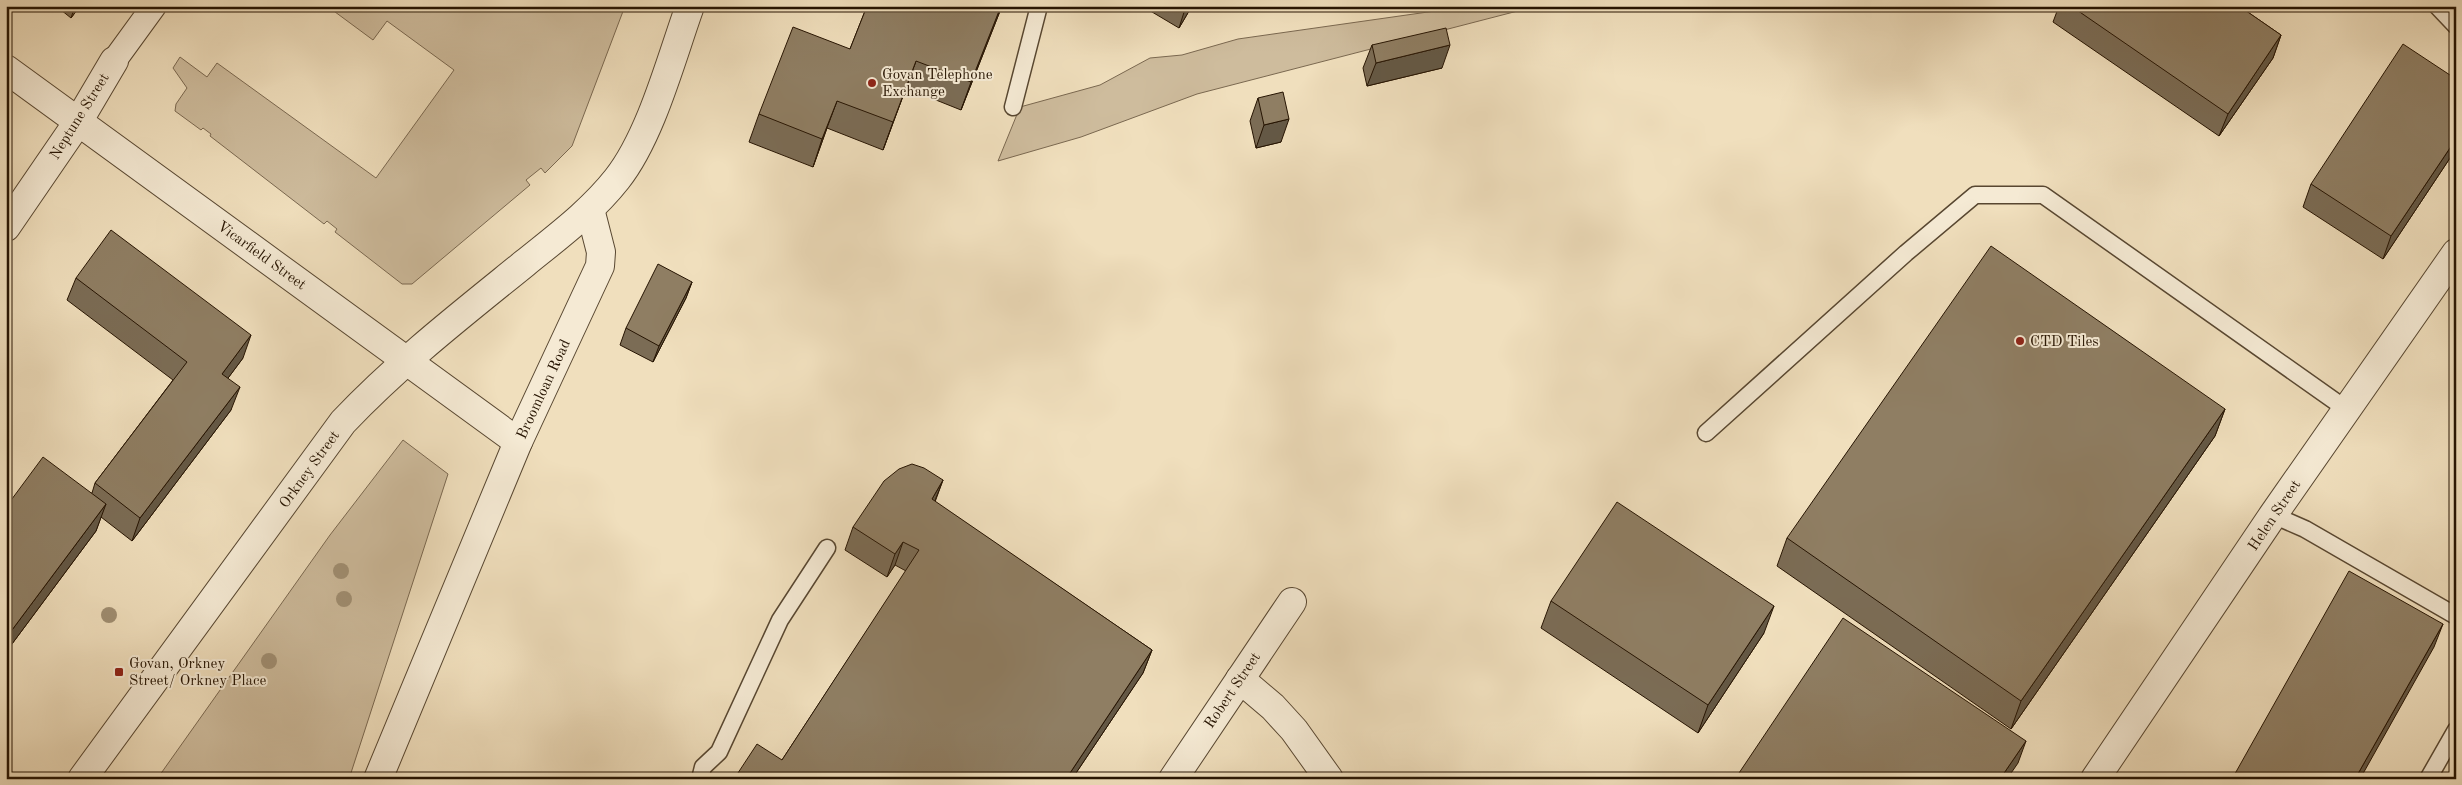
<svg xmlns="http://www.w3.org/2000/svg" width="2462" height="785" font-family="'Old Standard TT',serif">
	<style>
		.green { fill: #cebc9d; stroke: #7a6850 }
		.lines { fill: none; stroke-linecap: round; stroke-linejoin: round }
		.service-casing { stroke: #584731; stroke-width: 19 }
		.pedestrian-casing { stroke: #584731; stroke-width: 26 }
		.minor-casing { stroke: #584731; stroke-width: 30 }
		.tertiary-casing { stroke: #584731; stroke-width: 30 }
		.service { stroke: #f5ead4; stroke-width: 16 }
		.pedestrian { stroke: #f5ead4; stroke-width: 24 }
		.minor { stroke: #f5ead4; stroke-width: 28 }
		.tertiary { stroke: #f5ead4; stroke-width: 28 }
		.tree { fill: #a19074 }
		.wall { fill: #7b6c55; stroke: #261402 }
		.shaded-wall { fill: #645845; stroke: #261402 }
		.building { fill: #8f7e63; stroke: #261402 }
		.poi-dot { fill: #8f2418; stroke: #f5ead4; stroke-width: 2 }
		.labels { text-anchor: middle; stroke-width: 4; stroke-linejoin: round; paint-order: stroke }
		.poi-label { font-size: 15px; fill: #261402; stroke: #f5ead4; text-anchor: start }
		.street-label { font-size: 15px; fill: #261402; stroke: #f5ead4 }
	</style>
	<rect width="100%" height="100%" fill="#f0dfbd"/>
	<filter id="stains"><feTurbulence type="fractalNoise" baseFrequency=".004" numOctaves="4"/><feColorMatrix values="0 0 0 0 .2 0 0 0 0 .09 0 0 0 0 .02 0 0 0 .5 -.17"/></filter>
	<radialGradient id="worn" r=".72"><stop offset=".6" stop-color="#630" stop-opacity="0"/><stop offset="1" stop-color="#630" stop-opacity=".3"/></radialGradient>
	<g class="green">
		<path d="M327,6h298l-53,140 -27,27 -4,-5 -15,12 4,5 -118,99h-10l-67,-52 2,-3 -10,-8 -3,3 -114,-88 1,-2 -8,-6 -2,2 -26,-19 1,-7 11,-16 -14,-20 7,-11 27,20 10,-14 159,115 78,-108 -67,-49 -14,19z"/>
		<path d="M1470,6h67l-340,88 -116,43 -83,24 22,-54 80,-22 50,-27 32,-3 56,-16z"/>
		<path d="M403,440l45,34 -99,305h-192l173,-244z"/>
	</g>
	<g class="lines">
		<g class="service-casing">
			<g id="service">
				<path d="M2437,6l19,20"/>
				<path d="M1013,107l26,-101"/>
				<path d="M1706,433l200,-180 69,-58h68l303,214"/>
				<path d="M2273,515l32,14 151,87"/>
				<path d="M700,779l3,-12 16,-15 61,-132 47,-72"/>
				<path d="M2428,779l28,-49"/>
			</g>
		</g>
		<g class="pedestrian-casing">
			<path id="pedestrian" d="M114,61l40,-55"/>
		</g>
		<g class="minor-casing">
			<g id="minor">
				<path d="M6,69l512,373"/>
				<path d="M6,227l72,-105 36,-61"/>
				<path d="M1240,679l33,28 21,23 35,49"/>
				<path d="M378,779l140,-337 82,-176 1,-14 -11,-43"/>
				<path d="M1173,779l119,-177"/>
			</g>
		</g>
		<g class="tertiary-casing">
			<g id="tertiary">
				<path d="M82,779l261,-357c56,-59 119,-108 182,-159 32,-26 66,-51 92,-84 34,-43 54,-120 73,-173"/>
				<path d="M2095,779l178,-264 183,-262"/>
			</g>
		</g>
		<use href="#service" class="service"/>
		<use href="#pedestrian" class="pedestrian"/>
		<use href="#minor" class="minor"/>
		<use href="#tertiary" class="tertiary"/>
	</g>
	<g class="tree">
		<circle cx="341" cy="571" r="8"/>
		<circle cx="344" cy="599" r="8"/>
		<circle cx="109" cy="615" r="8"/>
		<circle cx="269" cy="661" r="8"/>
	</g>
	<g class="wall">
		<path d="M56,6h24l-9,12z"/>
		<path d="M836,6h13l-2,5z"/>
		<path d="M867,6h135l-41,104 -55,-22 -23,62 -56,-22 -14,39 -64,-25 10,-28 91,-65z"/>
		<path d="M1142,6h50l-13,22z"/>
		<path d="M1327,6h8l-2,4z"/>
		<path d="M2059,6h180l42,29 -8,23 -54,78 -166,-114z"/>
		<path d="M1372,45l70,23 -75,18 -4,-18z"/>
		<path d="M2456,79v70l-73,110 -80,-52 8,-23z"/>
		<path d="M1258,98l23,44 -25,6 -6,-27z"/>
		<path d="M76,278l167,80 -15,20 3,32 -99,131 -31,-24 -5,14 -90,121v-145l86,-14 3,-10 78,-103 -106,-80z"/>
		<path d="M692,282l-6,16 -33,64 -33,-17 6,-17z"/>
		<path d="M2225,409l-10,27 -204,293 -234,-163 10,-28z"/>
		<path d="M943,480l-8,22 217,148 -9,23 -71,106h-338l48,-19 124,-189 -11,-6 -8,12 -42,-27 8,-23z"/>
		<path d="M1551,601l213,32 -66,100 -157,-105z"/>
	</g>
	<g class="shaded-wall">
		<path d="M75,6h5l-9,12z"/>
		<path d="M1001,6h1l-41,104 10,-28z"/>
		<path d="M1186,6h6l-13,22z"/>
		<path d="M2281,35l-8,23 -54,78 9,-22z"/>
		<path d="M1450,45l-8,23 -75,18 9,-23z"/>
		<path d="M916,61l-10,27 -23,62 10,-28z"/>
		<path d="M837,101l-10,27 -14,39 9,-28z"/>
		<path d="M1289,119l-8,23 -25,6 8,-23z"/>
		<path d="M2456,139v10l-73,110 8,-23z"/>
		<path d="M692,282l-6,16 -33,64 6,-16z"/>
		<path d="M251,335l-8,23 -29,39 8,-23z"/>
		<path d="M240,387l-9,23 -99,131 8,-23z"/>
		<path d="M2225,409l-10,27 -204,293 10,-28z"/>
		<path d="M943,480l-9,23 -2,-4z"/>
		<path d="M106,504l-10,27 -90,121v-14z"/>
		<path d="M903,542l-8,23 -8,12 8,-23z"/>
		<path d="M1774,606l-10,27 -66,100 10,-28z"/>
		<path d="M2443,624l-9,23 -74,132h-5z"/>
		<path d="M1152,650l-9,23 -71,106h-6z"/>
		<path d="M2026,741l-8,22 -11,16h-7z"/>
	</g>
	<g class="building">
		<path d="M867,6h134l-30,76 -55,-21 -23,61 -56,-21 -15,38 -63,-25 34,-87 57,22z"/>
		<path d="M2071,6h168l42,29 -53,79z"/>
		<path d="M1446,28l4,17 -74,18 -4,-18z"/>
		<path d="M2403,44l53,35v60l-65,97 -80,-52z"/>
		<path d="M1283,92l6,27 -25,6 -6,-27z"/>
		<path d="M111,230l140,105 -29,39 18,13 -100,131 -45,-35 92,-121 -111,-84z"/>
		<path d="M1991,246l234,163 -204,292 -234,-163z"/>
		<path d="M658,264l34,18 -33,64 -33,-18z"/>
		<path d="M43,457l63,47 -100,134v-131z"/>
		<path d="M912,464l12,4 19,12 -11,19 220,151 -86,129h-332l23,-35 25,16 137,-210 -16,-8 -8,12 -42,-27 31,-46 15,-12z"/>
		<path d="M1617,502l157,104 -66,99 -157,-104z"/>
		<path d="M2349,571l94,53 -88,155h-123z"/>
		<path d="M1843,618l183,123 -26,38h-265z"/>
	</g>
	<g class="poi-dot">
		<circle cx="872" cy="83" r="5"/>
		<circle cx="2020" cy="341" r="5"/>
		<rect x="114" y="667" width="10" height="10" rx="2.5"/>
	</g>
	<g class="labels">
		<g class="poi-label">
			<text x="882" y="79">Govan Telephone<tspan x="882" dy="17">Exchange</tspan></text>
			<text x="2030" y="346">CTD Tiles</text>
			<text x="129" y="668">Govan, Orkney<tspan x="129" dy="17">Street/ Orkney Place</tspan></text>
		</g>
		<g class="street-label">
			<text transform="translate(79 116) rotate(-58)" y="5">Neptune Street</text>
			<text transform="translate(262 255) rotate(36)" y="5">Vicarfield Street</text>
			<text transform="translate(543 389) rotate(-65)" y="5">Broomloan Road</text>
			<text transform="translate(309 469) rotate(-54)" y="5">Orkney Street</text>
			<text transform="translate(2274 515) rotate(-56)" y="5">Helen Street</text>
			<text transform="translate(1232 690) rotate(-56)" y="5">Robert Street</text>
		</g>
	</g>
	<rect width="2462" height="785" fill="none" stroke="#f0dfbd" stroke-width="25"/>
	<rect x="8" y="8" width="2447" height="770" fill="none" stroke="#261402" stroke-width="2.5"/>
	<rect x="12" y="12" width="2437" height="760" fill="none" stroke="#261402"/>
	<rect width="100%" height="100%" filter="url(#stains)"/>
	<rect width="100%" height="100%" fill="url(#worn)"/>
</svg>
